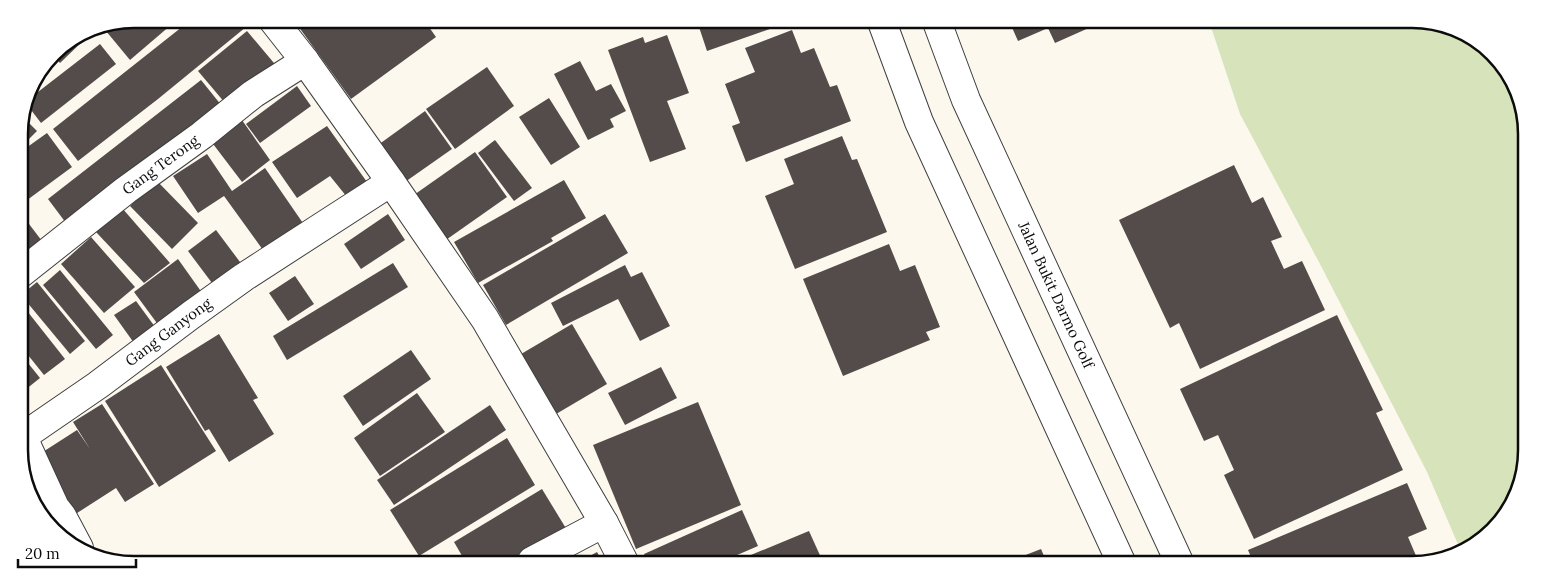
<svg xmlns="http://www.w3.org/2000/svg" width="1545" height="584" font-family="Lora,serif">
	<style>
		.green { fill: #d6e3bb }
		.building { fill: #534c4a }
		.lines { fill: none; stroke-linecap: round; stroke-linejoin: round }
		.minor-casing { stroke: #3f3f3f; stroke-width: 30 }
		.minor { stroke: #fff; stroke-width: 28 }
		.labels { text-anchor: middle; stroke-width: 5; stroke-linejoin: round; paint-order: stroke }
		.street-label { font-size: 15px; fill: #0c0c0c; stroke: #fff }
		.rim { fill: none; stroke: #0c0c0c; stroke-width: 2.5 }
	</style>
	<rect width="100%" height="100%" fill="#fdf8ed"/>
	<path class="green" d="M1210,24l238,1 50,33 27,60 -5,369 -38,54 -22,8 -33,-77 -107,-208 -80,-150z"/>
	<g class="building">
		<path d="M133,19h45l-48,41 -29,-35z"/>
		<path d="M192,19h48l6,8 -88,72 -80,62 -25,-32z"/>
		<path d="M293,19l131,1 12,17 -85,62z"/>
		<path d="M697,21l93,1 -83,29z"/>
		<path d="M1010,23h90l-45,20 -7,-15 -30,13z"/>
		<path d="M792,30l9,23 13,-5 16,39 7,-2 14,36 -105,41 -14,-36 8,-3 -15,-39 30,-12 -10,-24z"/>
		<path d="M247,31l32,38 -48,41 -33,-39z"/>
		<path d="M81,33l5,5 -26,25 -8,-9 6,-7z"/>
		<path d="M667,35l22,58 -22,8 19,48 -36,13 -42,-112 35,-13 2,6z"/>
		<path d="M100,44l16,20 -75,59 -16,-21z"/>
		<path d="M580,61l16,30 15,-7 15,27 -16,8 4,8 -26,13 -34,-66z"/>
		<path d="M487,67l27,39 -59,43 -29,-40z"/>
		<path d="M201,80l25,31 -154,120 -24,-32z"/>
		<path d="M297,86l14,20 -51,37 -14,-19z"/>
		<path d="M549,98l31,49 -29,18 -32,-48z"/>
		<path d="M425,111l27,38 -47,33 -27,-37z"/>
		<path d="M237,113l33,47 -28,22 -35,-46z"/>
		<path d="M22,116l15,15 -18,18v-23z"/>
		<path d="M327,126l40,56 -20,15 -17,-21 -33,22 -25,-36z"/>
		<path d="M47,133l25,34 -53,39v-53z"/>
		<path d="M842,136l10,24 5,-1 30,73 -92,37 -30,-73 29,-12 -10,-25z"/>
		<path d="M495,140l37,48 -18,13 -36,-48z"/>
		<path d="M475,152l32,45 -64,45 -32,-45z"/>
		<path d="M207,154l25,37 33,-23 42,61 -39,28 -44,-61 -26,17 -25,-37z"/>
		<path d="M1234,165l18,38 11,-6 19,40 -11,4 13,28 18,-8 23,49 -125,59 -21,-46 -9,5 -51,-108z"/>
		<path d="M156,180l42,43 -26,26 -42,-43z"/>
		<path d="M564,180l22,38 -35,20 2,3 -75,42 -24,-41z"/>
		<path d="M122,208l48,55 -26,20 -48,-51z"/>
		<path d="M388,214l17,26 -44,29 -17,-25z"/>
		<path d="M605,214l23,39 -122,72 -23,-40z"/>
		<path d="M26,220l19,25 -25,20v-40z"/>
		<path d="M216,230l30,40 -28,21 -30,-40z"/>
		<path d="M91,237l44,50 -31,26 -43,-49z"/>
		<path d="M889,244l11,27 15,-6 25,62 -14,5 4,8 -87,36 -40,-97z"/>
		<path d="M178,259l27,38 -43,33 -28,-38z"/>
		<path d="M393,263l15,24 -121,73 -14,-24z"/>
		<path d="M625,265l6,12 11,-5 28,54 -30,15 -22,-42 -55,27 -12,-23z"/>
		<path d="M60,270l53,65 -17,14 -53,-64z"/>
		<path d="M295,276l19,28 -26,17 -19,-28z"/>
		<path d="M37,282l48,59 -15,13 -49,-59z"/>
		<path d="M136,301l25,34 -22,15 -25,-35z"/>
		<path d="M20,302l45,57 -21,16 -24,-30z"/>
		<path d="M1337,315l46,95 -7,3 27,57 -149,69 -30,-64 10,-5 -16,-35 -14,6 -24,-52z"/>
		<path d="M572,324l35,60 -56,33 -35,-60z"/>
		<path d="M219,334l39,64 -5,2 21,34 -45,28 -20,-33 -4,2 -39,-64z"/>
		<path d="M411,350l20,29 -68,47 -20,-30z"/>
		<path d="M20,353l20,25 -20,16z"/>
		<path d="M161,365l55,86 -57,36 -54,-86z"/>
		<path d="M661,367l16,31 -52,27 -17,-32z"/>
		<path d="M417,393l28,39 -65,44 -26,-38z"/>
		<path d="M698,402l43,103 -105,44 -43,-104z"/>
		<path d="M102,404l52,80 -29,18 -9,-14 -42,27 -39,-58 42,-27 13,19 -17,-27z"/>
		<path d="M490,405l16,25 -112,75 -17,-25z"/>
		<path d="M507,438l28,47 -116,71 -29,-46z"/>
		<path d="M1407,483l20,46 -19,8 12,28 -166,-1 -6,-14z"/>
		<path d="M542,489l25,41 -51,31h-51l-11,-19z"/>
		<path d="M742,510l16,36 -37,16h-73l-4,-8z"/>
		<path d="M809,531l14,31h-89z"/>
		<path d="M1041,549l6,14h-42z"/>
		<path d="M597,552l5,9h-21z"/>
	</g>
	<g class="lines">
		<g class="minor-casing">
			<g id="minor">
				<path d="M272,19l33,42 86,121 94,137 119,204 20,39"/>
				<path d="M882,22l37,100 203,442"/>
				<path id="s1" d="M937,22l29,78 214,464"/>
				<path id="s2" d="M20,274l106,-84 76,-55 51,-41 52,-33"/>
				<path id="s3" d="M79,548l-17,-32 -7,-9 -28,-61 -1,-9 5,-6 67,-46 93,-70 53,-38 147,-95"/>
				<path d="M532,561l72,-38"/>
			</g>
		</g>
		<use href="#minor" class="minor"/>
	</g>
	<g class="labels">
		<g class="street-label">
			<text dy="5" stroke="none"><textPath href="#s2" startOffset="178">Gang Terong</textPath></text>
			<text dy="5" stroke="none"><textPath href="#s1" startOffset="298">Jalan Bukit Darmo Golf</textPath></text>
			<text dy="5" stroke="none"><textPath href="#s3" startOffset="301">Gang Ganyong</textPath></text>
		</g>
	</g>
	<path d="M0 0H1545V584H0ZM134 28H1412A106 106 0 0 1 1518 134V450A106 106 0 0 1 1412 556H134A106 106 0 0 1 28 450V134A106 106 0 0 1 134 28Z" fill="#fff" fill-rule="evenodd"/>
	<path class="rim" d="M134 28H1412A106 106 0 0 1 1518 134V450A106 106 0 0 1 1412 556H134A106 106 0 0 1 28 450V134A106 106 0 0 1 134 28Z"/>
	<path d="M18 559v8h118v-8" fill="none" stroke="#0c0c0c" stroke-width="2.5"/>
	<text x="25" y="559" font-size="15" fill="#0c0c0c" stroke="#ffffff" stroke-width="4" paint-order="stroke">20 m</text>
</svg>
